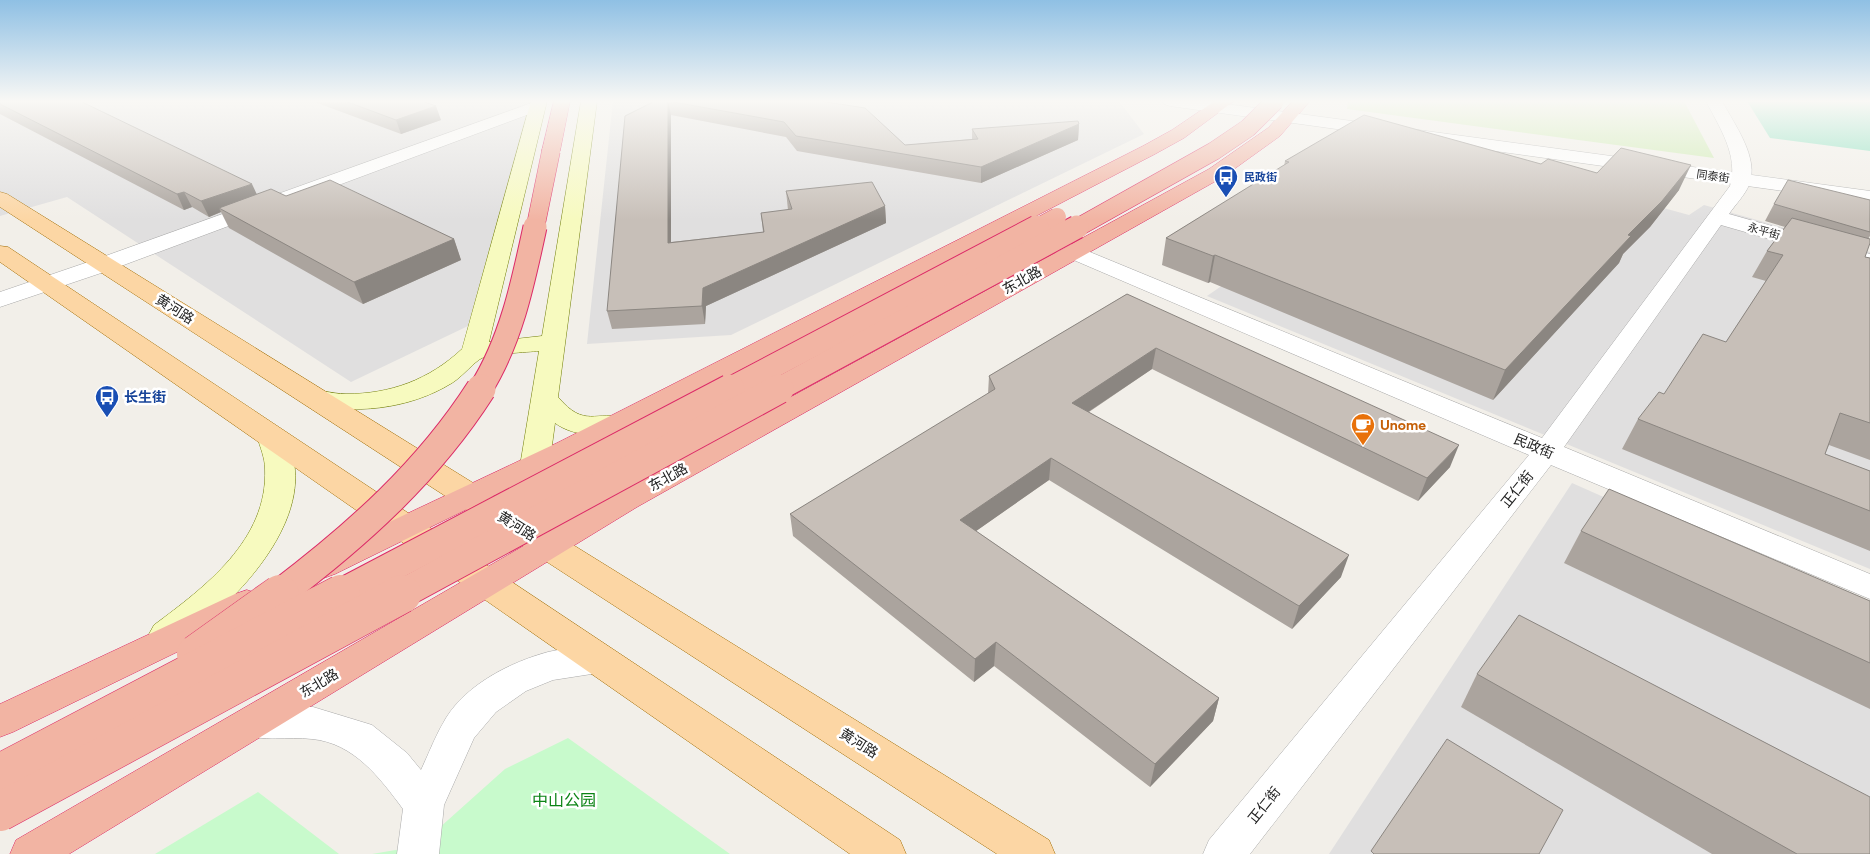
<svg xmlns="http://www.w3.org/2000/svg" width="1870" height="854" font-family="Figtree,'Noto Sans SC',sans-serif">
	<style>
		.residential { fill: #e0dfdf }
		.grass { fill: #cdebb0 }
		.park { fill: #c8facc }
		.pitch { fill: #88e0be }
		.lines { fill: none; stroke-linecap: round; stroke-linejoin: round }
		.minor-casing { stroke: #a9a9a9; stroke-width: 1 }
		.tertiary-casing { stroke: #a9a9a9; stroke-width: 1 }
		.secondary-casing { stroke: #707d05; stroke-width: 1 }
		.primary-casing { stroke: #a06b00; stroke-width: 1 }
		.trunk-casing { stroke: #dc2a67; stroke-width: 1 }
		.minor { fill: #fff; fill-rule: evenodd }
		.tertiary { fill: #fff; fill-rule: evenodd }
		.secondary { fill: #f7fabf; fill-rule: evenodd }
		.primary { fill: #fcd6a4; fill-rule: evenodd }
		.trunk { fill: #f2b4a3; fill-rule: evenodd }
		.trunk-bridge-far3-casing { stroke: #dc2a67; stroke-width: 19; stroke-linecap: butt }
		.trunk-bridge-far2-casing { stroke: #dc2a67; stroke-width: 25; stroke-linecap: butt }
		.trunk-bridge-far1-casing { stroke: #dc2a67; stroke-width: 31; stroke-linecap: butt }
		.trunk-bridge-casing { stroke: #dc2a67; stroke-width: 39; stroke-linecap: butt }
		.trunk-bridge-far3 { stroke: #f2b4a3; stroke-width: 18 }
		.trunk-bridge-far2 { stroke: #f2b4a3; stroke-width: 23 }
		.trunk-bridge-far1 { stroke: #f2b4a3; stroke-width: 29 }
		.trunk-bridge { stroke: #f2b4a3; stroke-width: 38 }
		.wall { fill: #aba49e }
		.shaded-wall { fill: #8b8681 }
		.building { fill: #c7bfb8; stroke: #8b8681 }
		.labels { text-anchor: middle; stroke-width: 5; stroke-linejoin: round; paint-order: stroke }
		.far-street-label { font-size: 11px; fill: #222; stroke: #fff }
		.far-transit-label { font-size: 11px; font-weight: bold; fill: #164399; stroke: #fff; text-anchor: start }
		.street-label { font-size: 14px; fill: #222; stroke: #fff }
		.transit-label { font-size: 14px; font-weight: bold; fill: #164399; stroke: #fff; text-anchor: start }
		.food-label { font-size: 14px; font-weight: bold; fill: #c56008; stroke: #fff; text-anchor: start }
		.near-park-label { font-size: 16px; fill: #0c8416; stroke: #fff }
	</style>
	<rect width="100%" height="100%" fill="#f2efe9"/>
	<g class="residential">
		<path d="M0,101h530l-62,225 -117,56 -284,-185 -67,19z"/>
		<path d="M613,101h506l25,33 -413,201 -144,9z"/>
		<path d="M1525,170l164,45 15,-10 166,47v317l-663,-273 180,-124z"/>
		<path d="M1572,483l298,132v239h-541z"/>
	</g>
	<path class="grass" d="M1348,101h336l30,57 -367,-49z"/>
	<g class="park">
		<path d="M568,738l162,116h-358l47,-8 86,-77z"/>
		<path d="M258,792l81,62h-184z"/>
	</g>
	<path class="pitch" d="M1747,101h123v50l-100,-13z"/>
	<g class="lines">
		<g class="minor-casing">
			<g id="minor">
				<path d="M537,101l6,2 2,3 -2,3 -430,160 -113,38v-15l97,-33z"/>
				<path d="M1706,101h16c12,23 38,57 27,84 -4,10 -14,20 -20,29l141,40v14l-149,-43 -157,222 306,127v25l-319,-134 -301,389h-47l6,-14 320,-385 -509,-218 -3,-4 3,-4 7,-2 7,2 508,209 188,-252c9,-31 -11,-59 -24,-85z"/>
				<path d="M598,645l13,4 5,10 -5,10 -13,4 -45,7 -27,11 -30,21 -22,26 -30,67 -5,49h-42l6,-45c-23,-31 -49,-66 -91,-70 -25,-3 -49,3 -72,-5l-6,-11 6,-11 13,-5h60l46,14 13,4 35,28 14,17c8,-17 15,-36 25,-52 21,-34 65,-56 102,-66 16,-4 34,-5 50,-7z"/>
			</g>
		</g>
		<g class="tertiary-casing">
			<path id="tertiary" d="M1162,101h42l666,90v12l-700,-97 -6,-2z"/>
		</g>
		<g class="secondary-casing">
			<g id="secondary">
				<path d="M531,101h16l-58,241 53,-6 39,-235h16l-39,296c27,32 37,13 69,21l4,6 -4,6c-23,6 -52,8 -72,-7l-9,67 -5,7 -10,3 -10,-3 -5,-7 23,-139c-11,1 -49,3 -57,7 -7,3 -20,19 -30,25 -44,27 -99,32 -148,20l-4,-6 4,-6c14,-3 27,3 42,3 44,0 83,-14 116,-45z"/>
				<path d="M271,427l10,3c44,67 -23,147 -72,189 -11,9 -29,30 -44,28 -4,0 -8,-2 -11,-4l-5,-9 5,-9c51,-38 114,-85 111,-156 0,-11 -5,-22 -8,-33l4,-6z"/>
			</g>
		</g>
		<g class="primary-casing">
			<g id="primary">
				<path d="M0,192l7,2 1042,646 6,14h-58l-997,-647z"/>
				<path d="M0,246l8,1 892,593 6,14h-56l-850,-592z"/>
			</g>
		</g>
		<g class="trunk-casing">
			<g id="trunk">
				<path d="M554,101h16l-10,50 -3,4 -6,1 -6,-1 -3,-4z"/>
				<path d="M1215,101h19l-50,37 -29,16 -578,301 -242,119 -11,4 -11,-4 -5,-8 5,-8 244,-115 586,-297 29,-16z"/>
				<path d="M1293,101h17l-30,35 -57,41 -586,330 -568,347h-59l6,-14 599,-347 594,-324 59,-41z"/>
				<path d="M247,590l12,4 5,9 -5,9 -246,120 -13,5v-33l235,-110z"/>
			</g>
		</g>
		<use href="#minor" class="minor"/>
		<use href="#tertiary" class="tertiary"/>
		<use href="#secondary" class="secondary"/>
		<use href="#primary" class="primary"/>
		<use href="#trunk" class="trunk"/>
		<g class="trunk-bridge-far3-casing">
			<g id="trunk-bridge-far3">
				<path d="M535,229l16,-78"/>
				<path d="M1035,229l22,-12"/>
				<path d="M1075,229l139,-78 34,-23 27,-27"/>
			</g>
		</g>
		<g class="trunk-bridge-far2-casing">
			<g id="trunk-bridge-far2">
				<path d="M480,390c31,-49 43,-107 55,-163"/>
				<path d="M728,390l309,-163"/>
				<path d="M777,390l300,-163"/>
			</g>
		</g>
		<g class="trunk-bridge-far1-casing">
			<g id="trunk-bridge-far1">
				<path d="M278,595c78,-59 150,-123 203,-206"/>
				<path d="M338,595l392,-206"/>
				<path d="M400,595l379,-206"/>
			</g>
		</g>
		<g class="trunk-bridge-casing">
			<g id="trunk-bridge">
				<path d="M196,654l84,-60"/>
				<path d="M0,773l341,-179"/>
				<path d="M0,812l402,-218"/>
			</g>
		</g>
		<use href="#trunk-bridge-far3" class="trunk-bridge-far3"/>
		<use href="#trunk-bridge-far2" class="trunk-bridge-far2"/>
		<use href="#trunk-bridge-far1" class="trunk-bridge-far1"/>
		<use href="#trunk-bridge" class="trunk-bridge"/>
	</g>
	<g class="wall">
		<path d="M0,101l256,93 30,2 168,43 7,21 -98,44 -134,-76 -8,-16 -12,5 -17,-10 -8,3 -184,-96z"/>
		<path d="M312,101h110l19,19 -40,14z"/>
		<path d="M655,101h165l85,44 67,-6v-10l107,-5 -1,16 -97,43 -184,-32 -11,-14 -115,-22v127l92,-10 -2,-19 27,-3 -2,-19 99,15 1,17 -180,83 -1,18 -93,5 -5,-18z"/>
		<path d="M1285,161l256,3 56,9 82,17 -29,37 -27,27 -4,9 -126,137 -283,-118 -2,1 -46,-18 4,-27 118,-72z"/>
		<path d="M1870,200v36l-2,3 -3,18 5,1v202l-41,-15 -4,9 45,17v80l-248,-102 16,-30 26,-25 62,-52 40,-61 -14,-4 15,-26 18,-24 -20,-6 9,-17z"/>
		<path d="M1127,294l323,173 -32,34 -266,-132 -63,43 252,165 -49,52 -243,-149 -73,51 243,167 -6,23 -63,66 -156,-121 -20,16 -181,-146 -3,-22 198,-120 1,-18z"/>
		<path d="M1581,531l289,70v108l-306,-146z"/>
		<path d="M1477,674l393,180h-158l-251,-147z"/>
	</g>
	<g class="shaded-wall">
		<path d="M668,101l3,14v145l-3,-17z"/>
		<path d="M436,106l5,14 -40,14 -5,-14z"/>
		<path d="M1079,124l-1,16 -97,43v-16z"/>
		<path d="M1691,165l-12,25 -29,37 -27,27 -4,9 -126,137 12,-30z"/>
		<path d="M252,184l7,15 -40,9 2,4 -12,5 -8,-16z"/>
		<path d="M184,192l8,15 -8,3 -7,-16z"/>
		<path d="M885,206l1,17 -180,83 -1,18 -3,-18 1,-18z"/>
		<path d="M454,239l7,21 -98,44 -9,-22z"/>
		<path d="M1215,255l-5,27 -2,1 5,-27z"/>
		<path d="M1156,348l-4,21 -82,55 2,-21z"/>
		<path d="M1459,445l-9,22 -32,34 9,-23z"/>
		<path d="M1051,458l-2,22 -90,63 1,-23z"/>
		<path d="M1349,555l-8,22 -49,52 7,-23z"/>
		<path d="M996,642l-2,24 -20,16 1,-23z"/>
		<path d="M1219,698l-6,23 -63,66 5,-23z"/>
	</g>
	<g class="building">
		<path d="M0,101h80l172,83 -51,17 -17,-9 -7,2 -177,-90z"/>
		<path d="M345,101h77l14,5 -40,14z"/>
		<path d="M655,101h13v142l96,-11 -3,-19 31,-4 -6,-18 86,-9 13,24 -182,82 -1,18 -95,5 18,-195z"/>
		<path d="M668,101h152l45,7 40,37 73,-6 -6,-10 106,-8 1,3 -98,43 -185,-31 -12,-14z"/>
		<path d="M1364,115l177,49 7,-5 49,14 24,-25 70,17 -29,36 -34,34 3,1 -126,134 -290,-115 -2,1 -47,-18 123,-76 -4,-1z"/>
		<path d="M330,180l124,59 -100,43 -135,-74 52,-19 15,7z"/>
		<path d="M1788,180l82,20v32l-96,-28z"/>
		<path d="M1792,218l78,21v4l-5,14 5,1v165l-30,-10 -15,41 45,17v40l-232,-92 21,-27 5,2 39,-60 23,8 57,-87 -16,-4z"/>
		<path d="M1127,294l332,151 -32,33 -271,-130 -84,55 277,152 -50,51 -248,-148 -91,62 259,178 -64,66 -159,-122 -21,17 -185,-145 205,-125 -6,-13z"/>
		<path d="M1609,489l261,112v62l-289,-132z"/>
		<path d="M1519,615l351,182v57h-73l-320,-180z"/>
		<path d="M1447,739l116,71 -24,44h-165l-3,-3z"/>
	</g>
	<linearGradient id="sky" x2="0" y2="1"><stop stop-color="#8fc0e4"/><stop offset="0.46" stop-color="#f9f8f5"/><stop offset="1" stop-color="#f9f8f5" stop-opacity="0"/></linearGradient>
	<rect width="1870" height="220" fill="url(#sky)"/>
	<defs>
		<g id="bus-pin" transform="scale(1.25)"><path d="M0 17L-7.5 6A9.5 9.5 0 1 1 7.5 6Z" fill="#1a4fb4" stroke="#fff"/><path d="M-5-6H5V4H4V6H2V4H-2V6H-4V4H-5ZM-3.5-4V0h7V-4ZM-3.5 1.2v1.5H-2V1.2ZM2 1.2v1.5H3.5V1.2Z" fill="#fff"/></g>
		<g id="cafe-pin" transform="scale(1.25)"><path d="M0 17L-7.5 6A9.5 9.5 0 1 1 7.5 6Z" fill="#e8710a" stroke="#fff"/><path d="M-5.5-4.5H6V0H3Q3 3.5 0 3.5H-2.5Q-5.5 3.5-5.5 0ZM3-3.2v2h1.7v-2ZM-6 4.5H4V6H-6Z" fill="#fff"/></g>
	</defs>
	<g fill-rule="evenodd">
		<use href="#bus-pin" x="1226" y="177"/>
		<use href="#bus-pin" x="107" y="397"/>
		<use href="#cafe-pin" x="1363" y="425"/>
	</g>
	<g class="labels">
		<g class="far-street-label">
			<text transform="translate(1713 176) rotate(8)" y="4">同泰街</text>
			<text transform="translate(1764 231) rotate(16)" y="4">永平街</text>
		</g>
		<g class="far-transit-label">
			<text x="1244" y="181">民政街</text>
		</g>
		<g class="street-label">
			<text transform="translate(1022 280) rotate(-29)" y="5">东北路</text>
			<text transform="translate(175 309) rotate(32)" y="5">黄河路</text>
			<text transform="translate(1534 446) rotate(23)" y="5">民政街</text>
			<text transform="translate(668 477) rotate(-29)" y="5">东北路</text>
			<text transform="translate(1517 489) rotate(-51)" y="5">正仁街</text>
			<text transform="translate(517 526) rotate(32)" y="5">黄河路</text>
			<text transform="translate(319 683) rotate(-31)" y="5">东北路</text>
			<text transform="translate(859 743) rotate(32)" y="5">黄河路</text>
			<text transform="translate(1264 805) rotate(-51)" y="5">正仁街</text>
		</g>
		<g class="transit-label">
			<text x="124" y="402">长生街</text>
		</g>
		<g class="food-label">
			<text x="1380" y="430">Unome</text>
		</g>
		<g class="near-park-label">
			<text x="564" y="806">中山公园</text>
		</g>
	</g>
</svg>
